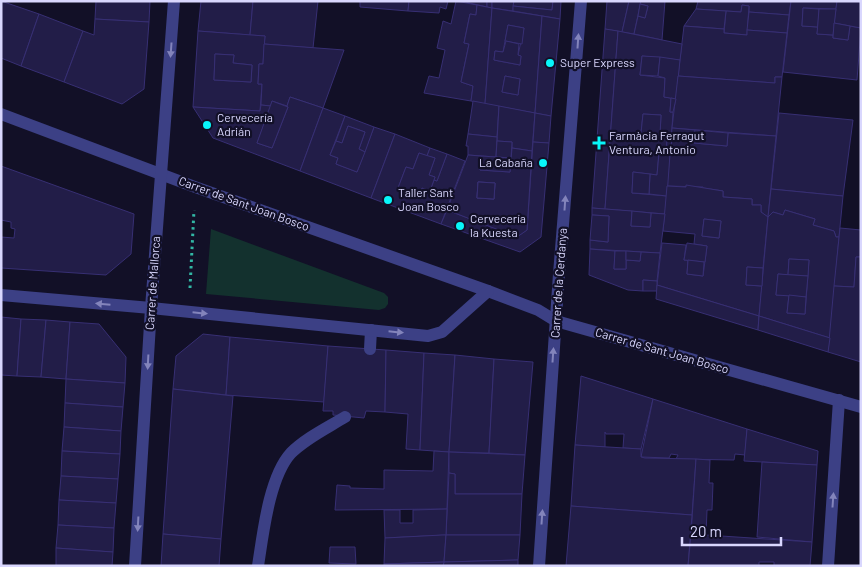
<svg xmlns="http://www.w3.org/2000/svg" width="862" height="567" font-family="Barlow,sans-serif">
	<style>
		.green { fill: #13312e }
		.building { fill: #221d48; stroke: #372f73; fill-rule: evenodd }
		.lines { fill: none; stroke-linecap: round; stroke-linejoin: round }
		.path { stroke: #32b7a4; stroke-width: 3; stroke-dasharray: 2.5 4; stroke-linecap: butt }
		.lane { stroke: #3c4085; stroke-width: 12 }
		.street { stroke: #3c4085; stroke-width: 12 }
		.oneway { fill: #8384bb }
		.poi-dot { fill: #08f6fa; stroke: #121027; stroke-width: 2 }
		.labels { text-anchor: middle; stroke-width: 4.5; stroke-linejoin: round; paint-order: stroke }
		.poi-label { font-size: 12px; fill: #d9d7fe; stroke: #121027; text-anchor: start }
		.street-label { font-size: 12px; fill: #d9d7fe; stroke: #121027 }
	</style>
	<rect width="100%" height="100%" fill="#121027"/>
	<path class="green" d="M211,229l173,64 4,4v7l-3,4 -6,2 -173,-16z"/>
	<g class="building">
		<path d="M1,1l38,13 -18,52 -20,-8z"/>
		<path d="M96,1h54l-1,21 -54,-3z"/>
		<path d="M201,1h52l-3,34 -52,-4z"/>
		<path d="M253,1h65l-5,47 -49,-4 1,-8 -15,-1z"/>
		<path d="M360,1h49l-1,10 -48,-4z"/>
		<path d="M409,1h39l-2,8 -6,-2 -1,6 -31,-2z"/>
		<path d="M456,1l21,4 -1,10 -6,-1 -6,29 5,1 -8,38 12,4 -2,15 -47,-8 5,-17 10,2 6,-28 -8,-2 6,-27 8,3z"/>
		<path d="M461,1h26v6z"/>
		<path d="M487,1h5v7l-5,-1z"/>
		<path d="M492,1h22l-1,10 -21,-3z"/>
		<path d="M514,1h39l-1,9 -39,-4z"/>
		<path d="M553,1h8l-1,18 -47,-8v-5l39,4z"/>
		<path d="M607,1h22l-7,31 -17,-3z"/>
		<path d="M629,1h12l-7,33 -12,-2z"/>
		<path d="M641,1h24l-3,39 -28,-6 4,-18 7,2 3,-12 -8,-2z"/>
		<path d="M698,1h93l-2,14 -40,-3v-6l-7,-1 -1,7 -45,-3z"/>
		<path d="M791,1h46l-1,8 -33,-1 -1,18 16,1 -1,7 16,1v3l15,2 2,-14 11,2 -4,52 -74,-8z"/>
		<path d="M837,1h24v27l-27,-5z"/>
		<path d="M640,4l8,2 -3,12 -7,-2z"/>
		<path d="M477,5l15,3 -7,96 -14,-3 2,-15 -12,-4 8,-38 -5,-1 6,-29 6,1z"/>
		<path d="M742,5l7,1 -2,29 -23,-2 2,-22 15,1z"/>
		<path d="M492,8l50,8 -7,97 -50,-9zM508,25l16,3 -6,27 3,1 -1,9 -26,-5 1,-9 8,1zM505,76l15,3 -2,16 -16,-3z"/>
		<path d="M803,8l16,1 -1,18 -16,-1z"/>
		<path d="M696,9l30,2 -2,18 -40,-3z"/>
		<path d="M819,9h17l-3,26 -16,-1z"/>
		<path d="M749,12l40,3 -2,18 -40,-3z"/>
		<path d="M39,14l44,17 -19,51 -43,-16z"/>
		<path d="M542,16l18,3 -9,97 -16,-3z"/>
		<path d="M95,19l54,3 -5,67 -22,15 -58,-22 19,-51 11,4z"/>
		<path d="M834,23l16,3 -2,14 -15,-2z"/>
		<path d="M508,25l16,3 -2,16 -17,-3z"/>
		<path d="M684,26l40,3v4l23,2v-5l40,3 -5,44h-7v6l-97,-7z"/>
		<path d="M605,29l13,2 -13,178 -13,-1z"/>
		<path d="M198,31l67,5 -2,28h-4l-1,20h4l-2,27 -67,-4zM215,54l19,1 -1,8 19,2 -1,17 -37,-2z"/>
		<path d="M618,31l64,13 -2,16 -38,-4 -2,19 25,3 -1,19 7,1 -1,14h3l-1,16v11l-5,1 -1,13h-7l-2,22 -24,-3 -1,21 35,3 -2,18 -60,-5zM643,114l18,1 -1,20 -19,-2z"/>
		<path d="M506,41l13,3 -1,11 3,1 -1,9 -26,-5 1,-9 8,1z"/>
		<path d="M264,44l80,6 -21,58 -33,-11 -3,9 -15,-5 -1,5 -10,-1 1,-21h-4l1,-20h4z"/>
		<path d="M215,54l19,1 -1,8 19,2 -1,17 -37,-2z"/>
		<path d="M642,56l18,1 -2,19 -18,-1z"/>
		<path d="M660,57l20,3 -4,39 -12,-2 1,-19 -7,-2z"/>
		<path d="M505,76l15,3 -2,16 -16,-3z"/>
		<path d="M678,76l97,7v-6h7l-6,59 -104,-8z"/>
		<path d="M290,97l33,11 -23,63 -87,-33 -20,-31 67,4 1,-6 10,1 -14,37 15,5 16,-41 -1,-1z"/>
		<path d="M671,98l5,1 -3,13h-3z"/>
		<path d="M272,101l16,6 -16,41 -15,-5z"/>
		<path d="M473,101l26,5 -2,31 -29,-3z"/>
		<path d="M499,106l36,7 -3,38 -20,-3v-6l-15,-1z"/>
		<path d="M323,108l22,8 -15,39 8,3 -2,6 21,8 17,-45 21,7 -24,64 -71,-27z"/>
		<path d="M535,113l16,3 -2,27 -16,-1z"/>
		<path d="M779,113l74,7 -10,76 -72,-7z"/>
		<path d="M643,114l18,1 -1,20 -19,-2z"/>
		<path d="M345,116l29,11 -9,25 -6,-3 6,-17 -17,-6 -6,17 -6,-2z"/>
		<path d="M348,126l17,6 -6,17 6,3 -8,20 -21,-8 2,-6 -8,-3 6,-14 6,2z"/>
		<path d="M672,128l23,2 -1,13 33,3 1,-13 48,3 -8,81 -7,-5v-7h-9v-6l-29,-2v-6l-20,-3v-1l-36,-1z"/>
		<path d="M695,130l33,3 -1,13 -33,-3z"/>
		<path d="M395,134l35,14 -3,8 -8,-3 -6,16 -7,-2 -8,21 21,7 3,-7 8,3 4,-11 3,1 10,-27 18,7 -24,63 -70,-26z"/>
		<path d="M468,134l29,3 -1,20 -28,-2v-9h-2z"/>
		<path d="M672,139l-2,15 -4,-1 1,-13z"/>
		<path d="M497,141l15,1 -1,16 -15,-1z"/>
		<path d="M533,142l16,1 -8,94 -21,15 -79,-28 6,-14 70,27 10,-7z"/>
		<path d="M430,148l17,6 -10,27 -3,-1 1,-3 -6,-2 6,-17 -8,-2z"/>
		<path d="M512,148l20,3 -5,79 -10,7 -70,-27 21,-55 13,1 -1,14 30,2zM478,182l17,1 -1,16 -17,-1z"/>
		<path d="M419,153l16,5 -6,17 6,2 -5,14 -8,-3 -3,7 -21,-7 8,-21 7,2z"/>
		<path d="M659,153l11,1 -3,42 -18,-2 1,-20 7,1z"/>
		<path d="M481,156l30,2 -1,14 -30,-2z"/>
		<path d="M1,166l133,48 -3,40 -25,21 -105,-7v-31l13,1 1,-9 -4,-1v-6l-10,-2z"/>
		<path d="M633,172l17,2 -1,20 -17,-1z"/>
		<path d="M478,182l17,1 -1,16 -17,-1z"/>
		<path d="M478,182l17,1 -1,16 -17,-1z"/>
		<path d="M686,185l37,6v6l29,2v6h9v7l7,5 -5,51 -16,-1 -1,18 16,1 -3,30 -102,-31 5,-42 24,2 -2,15h4l-1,14 16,2 4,-30 -13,-2 1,-10 -32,-3 4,-45 19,1zM704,219l17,2 -2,17 -17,-2z"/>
		<path d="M771,189l72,7 -4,41h-3l-2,-6 -21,-6 2,-6 -30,-9 -2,5 -10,-3 -5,5z"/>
		<path d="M592,208l40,3 -1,15 19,1 1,-14 14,1 -5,39 -70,-4v-9l18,2 1,-26 -17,-1z"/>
		<path d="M785,210l30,9 -2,6 21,6 2,6h3l-9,101 -71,-22 9,-99 5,-5 10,3zM789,259l20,1 -4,54 -18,-1 2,-18h-13l2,-21 10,1z"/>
		<path d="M632,211l19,2 -1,14 -19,-1z"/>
		<path d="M592,215l17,1 -1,26 -18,-2z"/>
		<path d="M704,219l17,2 -2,17 -17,-2z"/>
		<path d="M840,228l21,2v27h-5l-2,30 -20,-1z"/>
		<path d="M687,243l20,3 -2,16 -21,-2z"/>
		<path d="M590,249l25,2 -1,18h12v-9l14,1 1,-9 19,1 -3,28 -14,-1v11l-15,-1 -39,-15z"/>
		<path d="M615,251h11v18h-12z"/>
		<path d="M626,251l15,1 -1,9 -14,-1z"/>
		<path d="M856,257h5v105l-33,-10 6,-66 20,1z"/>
		<path d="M789,259l20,1 -1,16 -20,-1z"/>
		<path d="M688,260l16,2 -1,14 -16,-2z"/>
		<path d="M747,267l16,1 -1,18 -16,-1z"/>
		<path d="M778,274l30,2 -2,21 -30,-2z"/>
		<path d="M643,280l14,1v10h-14z"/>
		<path d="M657,285l102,31 -1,14 -102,-31z"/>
		<path d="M789,295l17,2 -1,17 -18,-1z"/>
		<path d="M759,316l71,22 -2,14 -70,-22z"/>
		<path d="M1,317l20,2 -4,57 -16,-1z"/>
		<path d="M21,319l25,1 -5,57 -24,-1z"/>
		<path d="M46,320l24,2 -4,57 -25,-2z"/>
		<path d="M70,322l29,2 27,33 -1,26 -59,-4z"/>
		<path d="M203,334l27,3 -4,58 -53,-6 3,-33z"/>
		<path d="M230,337l98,9 -4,56 -98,-7z"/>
		<path d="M328,346l58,4 -1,62 -19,-1 -2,7 -31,-3v-4h-10z"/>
		<path d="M386,350l38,3 -4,97 -14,-1 2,-35 -23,-2z"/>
		<path d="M424,353l31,2 -6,97 -29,-2z"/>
		<path d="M455,355l39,4 -5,94 -40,-1z"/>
		<path d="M494,359l39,3 -8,93 -36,-2z"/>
		<path d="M581,376l72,23 -12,50 -18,-1 1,-14h-18l-1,-2v15l-30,-2z"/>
		<path d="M66,379l59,4 -2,24 -58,-4z"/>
		<path d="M173,389l60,7 -12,143 -58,-5z"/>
		<path d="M653,399l94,30 -2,26 -10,-1 -1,6 -58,-1 2,-4 -7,-1 -2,4 -28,-1z"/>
		<path d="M65,403l58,4 -2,24 -57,-4z"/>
		<path d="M64,427l57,4 -1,23 -58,-3z"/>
		<path d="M747,429l71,22 -1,14 -73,-4z"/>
		<path d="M575,445l66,4v8l4,1 51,1 -4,56 -121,-9z"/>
		<path d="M62,451l58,3 -2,25 -57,-3z"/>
		<path d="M434,451l15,1 -2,57 -112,1 2,-25 13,1v2l34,1v-19l49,1z"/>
		<path d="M449,452l76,3 -3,39h-67v-20l-6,-1z"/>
		<path d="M696,459l14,1 -1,23h4l-1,27h-5l-1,25 -15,-1z"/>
		<path d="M762,462l55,3 -5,77 -55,-5z"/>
		<path d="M449,473l6,1v20h67l-2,41h-74z"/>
		<path d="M61,476l57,3 -2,24 -57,-3z"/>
		<path d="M59,500l57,3 -2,25 -56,-3z"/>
		<path d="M571,506l121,9 -4,51h-122z"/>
		<path d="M447,509l-1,26 -61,3 -1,-28h16v13h13v-13z"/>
		<path d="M58,525l56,3 -1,24 -57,-4z"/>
		<path d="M163,534l58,5 -2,27h-58z"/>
		<path d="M691,534l121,8 -2,24h-36v-4h-15v4h-71z"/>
		<path d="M442,535h4l-2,27 -60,2 1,-26z"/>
		<path d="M446,535h74l-2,25 -74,2z"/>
		<path d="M330,547h25l1,17 -27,-1z"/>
		<path d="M56,548l57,4 -1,14h-56z"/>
		<path d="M518,560v6h-75l1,-4z"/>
		<path d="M444,562l-1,4h-59v-2z"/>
	</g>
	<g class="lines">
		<path class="path" d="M190,288l4,-78"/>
		<g class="lane">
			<path d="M370,349l1,-19"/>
			<path d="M258,566c5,-32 11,-89 33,-113 15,-15 36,-25 54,-36"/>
			<path d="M828,566l11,-166"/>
		</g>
		<g class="street">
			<path d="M1,114l194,73 293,104 50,19 18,11 305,86"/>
			<path d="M1,295l150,13 277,28 14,-4 46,-41"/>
			<path d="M135,566l16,-258 23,-307"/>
			<path d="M539,566l20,-292 22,-273"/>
		</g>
	</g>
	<defs><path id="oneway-solid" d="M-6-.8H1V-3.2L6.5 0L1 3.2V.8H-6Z" transform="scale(1.25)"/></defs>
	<g class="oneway">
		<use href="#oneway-solid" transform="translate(578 41) rotate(-86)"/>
		<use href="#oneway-solid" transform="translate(171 50) rotate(94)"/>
		<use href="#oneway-solid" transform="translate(565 203) rotate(-86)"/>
		<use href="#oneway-solid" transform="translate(103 304) rotate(-175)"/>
		<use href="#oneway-solid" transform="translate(200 313) rotate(6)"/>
		<use href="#oneway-solid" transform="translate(396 332) rotate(6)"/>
		<use href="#oneway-solid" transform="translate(553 355) rotate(-86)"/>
		<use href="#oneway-solid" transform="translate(148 362) rotate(93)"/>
		<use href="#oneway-solid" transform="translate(833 500) rotate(-86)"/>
		<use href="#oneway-solid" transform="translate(542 517) rotate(-86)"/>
		<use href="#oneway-solid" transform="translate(138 524) rotate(93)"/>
	</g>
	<g class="poi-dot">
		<circle cx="550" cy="63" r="5"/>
		<circle cx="207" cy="125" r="5"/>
		<path d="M596.5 135.5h5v5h5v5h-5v5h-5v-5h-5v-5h5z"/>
		<circle cx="543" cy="163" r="5"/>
		<circle cx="388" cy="200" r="5"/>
		<circle cx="460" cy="226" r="5"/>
	</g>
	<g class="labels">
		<g class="poi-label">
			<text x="560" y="67">Super Express</text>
			<text x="217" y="122">Cervecería<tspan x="217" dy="14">Adrián</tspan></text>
			<text x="609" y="140">Farmàcia Ferragut<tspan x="609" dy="14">Ventura, Antonio</tspan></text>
			<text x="533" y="167" text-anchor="end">La Cabaña</text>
			<text x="398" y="197">Taller Sant<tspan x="398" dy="14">Joan Bosco</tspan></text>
			<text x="470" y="223">Cervecería<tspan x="470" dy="14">la Kuesta</tspan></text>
		</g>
		<g class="street-label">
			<text transform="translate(244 204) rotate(20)" y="4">Carrer de Sant Joan Bosco</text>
			<text transform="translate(153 283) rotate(-86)" y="4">Carrer de Mallorca</text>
			<text transform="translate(559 283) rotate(-86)" y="4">Carrer de la Cerdanya</text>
			<text transform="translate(662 351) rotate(16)" y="4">Carrer de Sant Joan Bosco</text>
		</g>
	</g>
	<rect width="862" height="567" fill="none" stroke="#d9d7fe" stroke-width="5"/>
	<path d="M682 537v8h99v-8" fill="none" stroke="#d9d7fe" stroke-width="2.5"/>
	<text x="690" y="537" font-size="15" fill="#d9d7fe" stroke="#121027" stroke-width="4" paint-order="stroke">20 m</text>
</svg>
